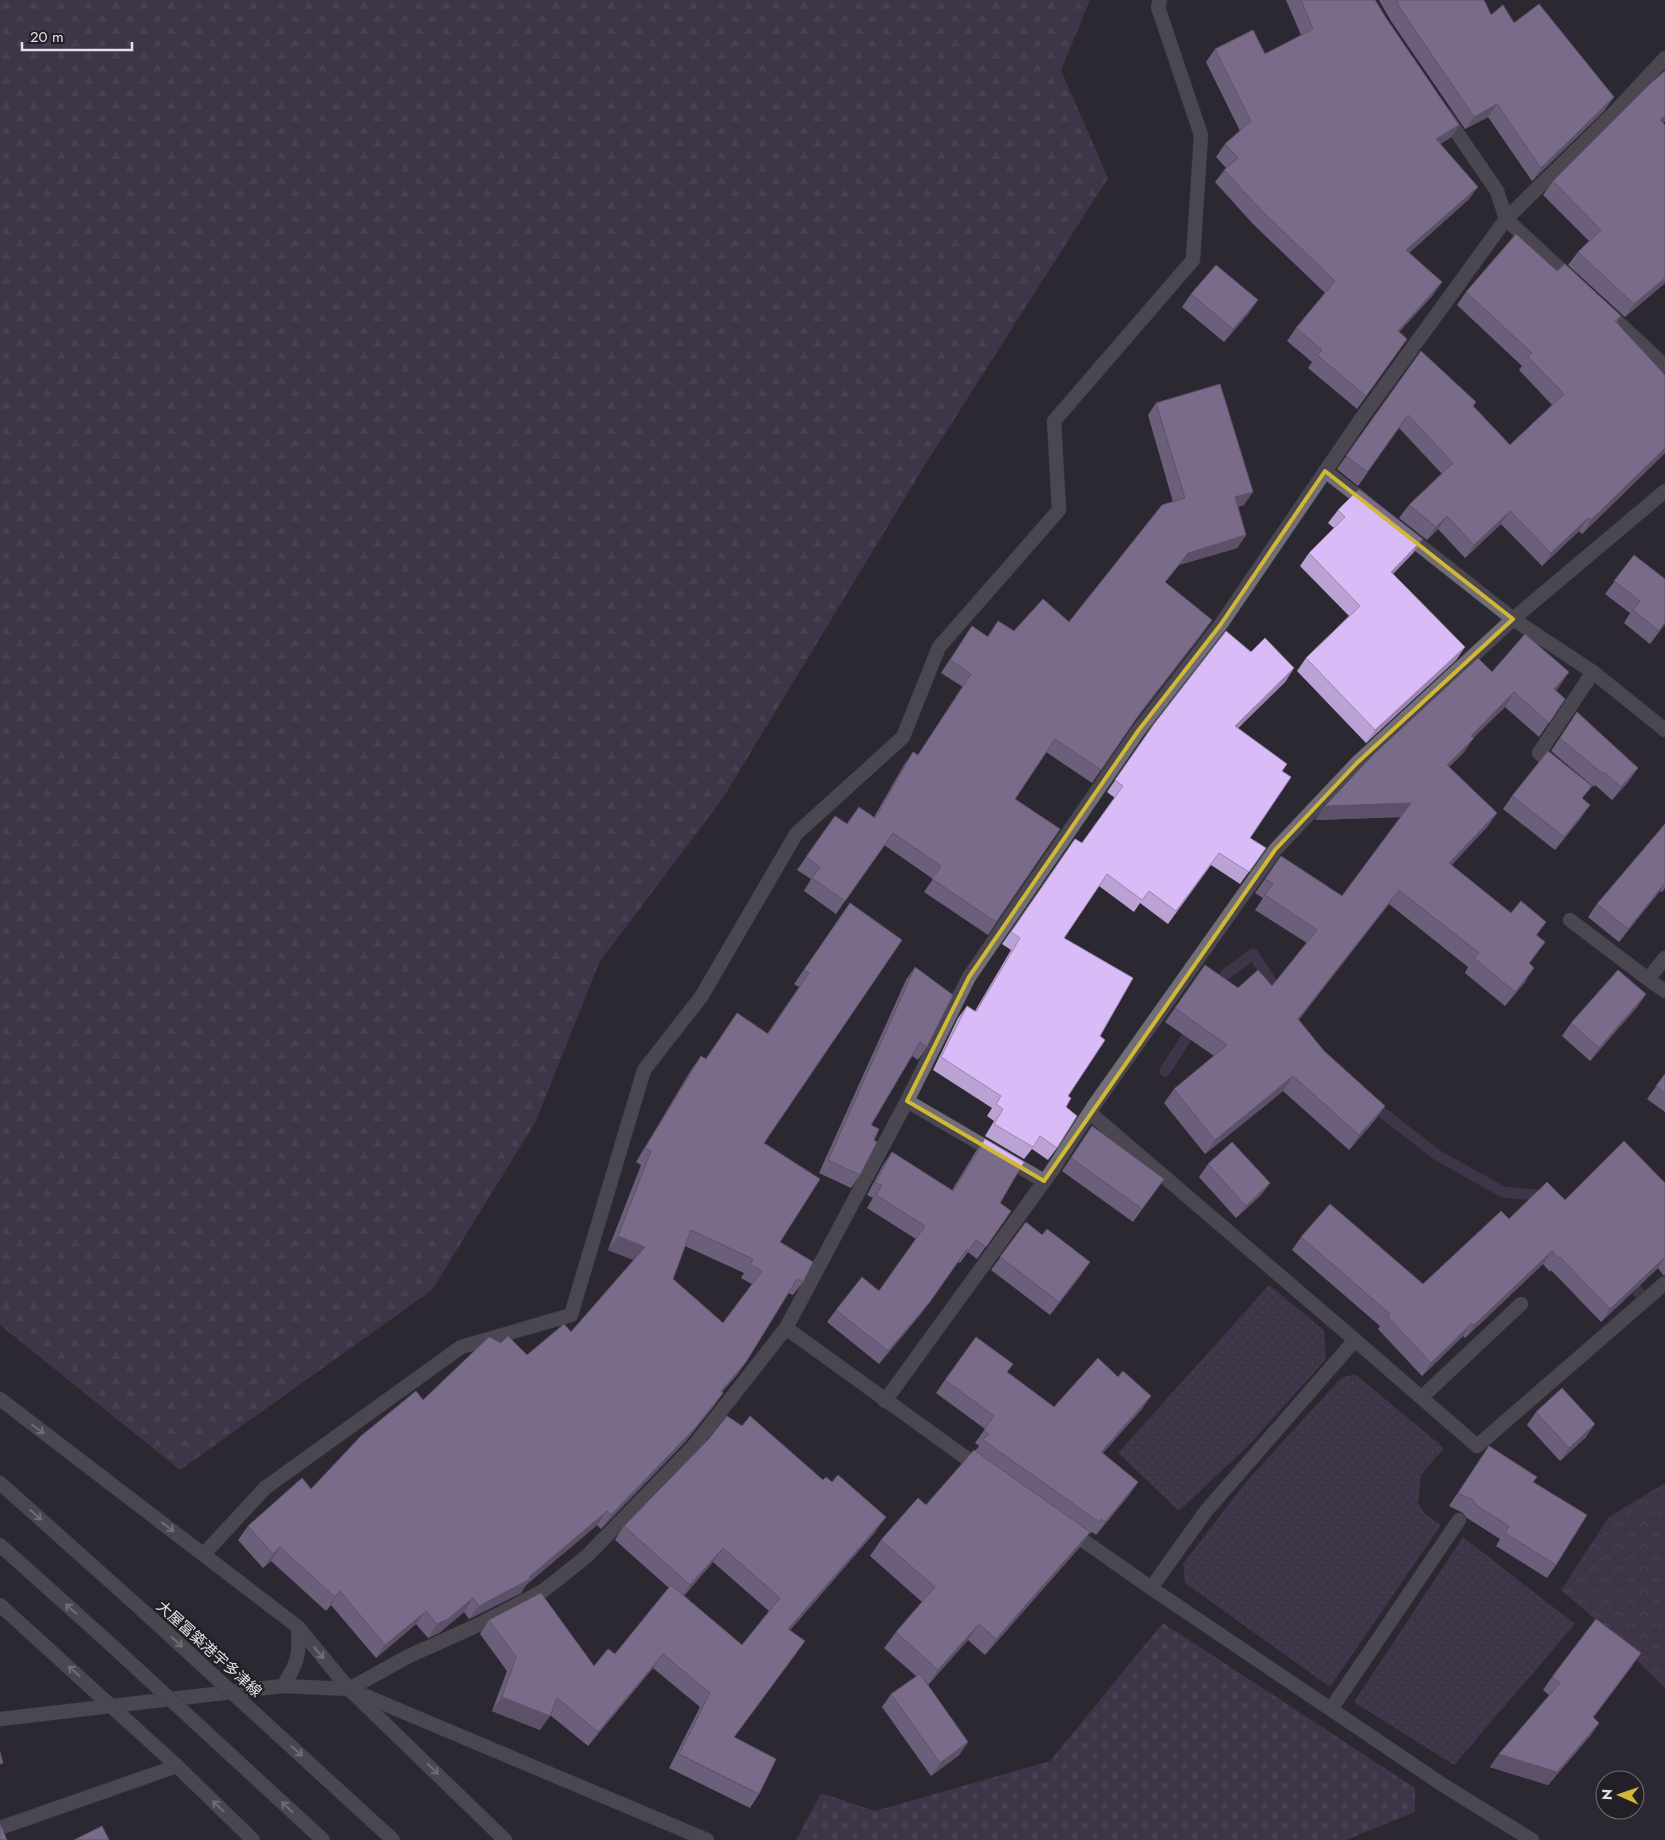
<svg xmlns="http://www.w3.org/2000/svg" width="1665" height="1840" font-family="Jost,'Noto Sans JP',sans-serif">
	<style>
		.grass { fill: url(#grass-dots) }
		.forest { fill: url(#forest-firs) }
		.cemetery { fill: url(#cemetery-stones) }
		.park { fill: url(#park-crowns) }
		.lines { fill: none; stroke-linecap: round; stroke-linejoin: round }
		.stream { stroke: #584566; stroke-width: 11 }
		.service-casing { stroke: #46434a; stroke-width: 15 }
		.minor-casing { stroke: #46434a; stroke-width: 15 }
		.tertiary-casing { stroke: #46434a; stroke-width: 15 }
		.secondary-casing { stroke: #46434a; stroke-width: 15 }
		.service { stroke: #726e77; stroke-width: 14 }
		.minor { stroke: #726e77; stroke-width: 14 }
		.tertiary { stroke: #726e77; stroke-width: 14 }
		.secondary { stroke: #726e77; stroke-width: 14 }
		.secondary-bridge-casing { stroke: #46434a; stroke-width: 15; stroke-linecap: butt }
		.secondary-bridge { stroke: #726e77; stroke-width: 14 }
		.wall { fill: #bba2d4; fill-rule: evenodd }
		.shaded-wall { fill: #9884ad }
		.building { fill: #d9bcf7; stroke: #9884ad; fill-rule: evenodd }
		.oneway { stroke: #c1bec5 }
		.marked { fill: none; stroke: #d1b736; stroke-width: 4; stroke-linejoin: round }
		.labels { text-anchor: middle; stroke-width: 5; stroke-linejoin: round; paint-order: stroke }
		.street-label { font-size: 15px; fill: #e3e0e6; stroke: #231f27 }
	</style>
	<defs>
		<pattern id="grass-dots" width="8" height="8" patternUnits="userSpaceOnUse" patternTransform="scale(1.25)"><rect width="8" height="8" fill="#564566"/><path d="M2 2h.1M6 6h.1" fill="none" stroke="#6e607c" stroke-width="1.8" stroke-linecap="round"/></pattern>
		<pattern id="forest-firs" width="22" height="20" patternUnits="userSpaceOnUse" patternTransform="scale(1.25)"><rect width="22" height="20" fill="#564566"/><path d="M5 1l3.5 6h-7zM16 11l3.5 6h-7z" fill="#6e607c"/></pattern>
		<pattern id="cemetery-stones" width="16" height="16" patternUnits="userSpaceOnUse" patternTransform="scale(1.25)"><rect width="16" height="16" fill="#564566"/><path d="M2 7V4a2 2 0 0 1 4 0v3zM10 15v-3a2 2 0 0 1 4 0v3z" fill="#6e607c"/></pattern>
		<pattern id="park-crowns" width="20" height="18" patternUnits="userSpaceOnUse" patternTransform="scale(1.25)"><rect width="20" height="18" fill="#564566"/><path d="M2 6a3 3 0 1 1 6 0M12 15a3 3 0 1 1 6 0" fill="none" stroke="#6e607c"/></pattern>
	</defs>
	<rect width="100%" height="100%" fill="#2c2831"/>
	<g class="grass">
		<path d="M1269,1285l55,45 2,29 -79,88 -68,64 -61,-58z"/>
		<path d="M1355,1374l89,74 -23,27 -3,28 7,11 16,11 -111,162 -145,-104 -2,-19 63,-82 95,-104z"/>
		<path d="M1463,1537l112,87 -121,141 -100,-63z"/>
	</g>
	<path class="forest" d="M0,0h1090l-29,70 47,108 -185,290 -200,330 -124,165 -63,158 -104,169 -252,180 -180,-145z"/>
	<path class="cemetery" d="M1163,1623l252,165v24l-69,28h-550l25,-47 54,18 175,-50z"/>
	<path class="park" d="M1665,1483v205l-78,-76 -26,-22 48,-73z"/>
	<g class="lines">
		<g class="stream">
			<path d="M1216,989l10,-15 27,-20 29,44"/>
			<path d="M1165,1071l30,-47"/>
			<path d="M1370,1103l67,52 66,37 43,4"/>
			<path d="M1626,1278l15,17"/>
		</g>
		<g class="service-casing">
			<g id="service">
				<path d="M1445,115l52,76 9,28"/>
				<path d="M1648,979l17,12"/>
				<path d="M786,1328l194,140"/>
				<path d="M1422,1397l99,-93"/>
				<path d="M1070,1531l81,57"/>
				<path d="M204,1554l61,-66 196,-141 110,-32 73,-245 57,-73 95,-163 107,-97 36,-90 120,-137 -5,-89 139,-161 8,-125 -43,-128 2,-7"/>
				<path d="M1331,1709l128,-189"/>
			</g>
		</g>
		<g class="minor-casing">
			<g id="minor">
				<path d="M1506,219l66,61"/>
				<path d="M1605,310l60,56"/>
				<path d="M1325,471l43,33"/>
				<path d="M1404,533l109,86 80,53 72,58"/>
				<path d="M1558,768l-19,-15 54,-81"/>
				<path d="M1570,920l78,59 17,-21"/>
				<path d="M907,1101l137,80"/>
				<path d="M1090,1113l265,227 -149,171 -55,77 292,197 89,55"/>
				<path d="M1355,1340l122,106 188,-163"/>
				<path d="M0,1399l298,228 51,62 156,151"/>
				<path d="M885,1401l166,-229 44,-68 180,-254 82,-87 156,-144 152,-128"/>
				<path d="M0,1605l177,161 76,74"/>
				<path d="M283,1686c15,-23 17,-32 15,-59"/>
				<path d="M349,1689l60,-33 71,-32 63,-33 44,-35 105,-108 94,-120 121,-227 62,-124 169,-246 83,-107 142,-208 143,-197 105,-103 54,-58"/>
				<path d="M0,1828l177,-62"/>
			</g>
		</g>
		<g class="tertiary-casing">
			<path id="tertiary" d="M0,1719l283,-33 66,3 358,151"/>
		</g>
		<g class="secondary-casing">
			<g id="secondary">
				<path d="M0,1483l141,126"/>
				<path d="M0,1545l107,96"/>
			</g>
		</g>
		<use href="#service" class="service"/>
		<use href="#minor" class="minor"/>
		<use href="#tertiary" class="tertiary"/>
		<use href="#secondary" class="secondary"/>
		<g class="secondary-bridge-casing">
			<g id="secondary-bridge">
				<path d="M141,1609l252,231"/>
				<path d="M107,1641l216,199"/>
			</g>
		</g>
		<use href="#secondary-bridge" class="secondary-bridge"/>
	</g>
	<g class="wall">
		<path d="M1286,0h89l11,18 73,107 -9,13 -10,6 29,55 -60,54 24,42 -34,37 8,7 -50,70 -49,-41 4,-6 -25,-21 9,-13 29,-35 -72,-69 -38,-42 11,-14 -10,-11 9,-13 15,-13 -34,-69 9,-13 50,5 36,-19z"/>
		<path d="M1379,0h105l7,15 23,8 91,87 -73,71 -44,-64 -23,12 -74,-108z"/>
		<path d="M1665,71v50l-2,2 2,160 -40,34 -57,-52 10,-13 11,-11 -46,-46 10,-14z"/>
		<path d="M1557,271l64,45 -5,7 49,130 -83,81 -3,-3 -37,35 -41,-42 -36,34 -27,-29 -11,11 -28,-22 10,-13 33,-31 -43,-46 -41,58 -21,-17 84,-118 89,94 42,-40 -33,-35 3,-4 -65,-61 9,-13z"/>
		<path d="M1191,294l58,19 -25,29 -42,-35z"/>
		<path d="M1156,403l88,102 -6,2 8,28 -9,13 -58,17 -14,17 38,51 -71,91 -40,59 -46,-31 -31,47 45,30 -72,106 -64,-43 9,-13 -49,-34 -48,69 -32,-23 7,-12 -14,-9 38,-54 12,8 27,-7 30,-52 9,-13 5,3 45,-68 -22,-14 31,-47 15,11 11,-16 16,10 55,-9 104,-120 -25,-87z"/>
		<path d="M1338,510l76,42 -21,22 72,73 -9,13 -90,83 -69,-72 9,-13 43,-42 -49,-50 9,-13 25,-25 -6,-5z"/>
		<path d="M1634,555l31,69 -15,20 -26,-21 6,-10 -25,-19z"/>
		<path d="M1492,672h77l-13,18 9,9 -26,38 -34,-30 -32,31 -9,14 -15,15 48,46 -10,14 -36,38 60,48 35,9 -9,13 8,7 -16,21 -4,19 -20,24 -40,-33 3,-6 -79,-63 -91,116 26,31 61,55 -10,14 -26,30 -66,-59 -78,63 -41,-51 10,-14 40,-33 -49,-34 40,-57 33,23 34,-2 35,-43 -52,-33 8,-12 -8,-5 10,-14 77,17 59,-79 -86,3 10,-14z"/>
		<path d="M1286,681l-48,47 44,43 -32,67 16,10 -26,36 -29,-19 -43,59 -28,-21 -6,9 -35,-26 -35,52 36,98 -32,60 -11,52 -9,12 -16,-11 -8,10 -39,-23 9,-15 -7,-5 5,-8 -59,-38 25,-52 9,-12 8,5 36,-61 -9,-6 73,-105 7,4 33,-45 -8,-6 47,-68z"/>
		<path d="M1577,712l52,69 -17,19 -17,-15 -1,2 -43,-36z"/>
		<path d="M1512,796l71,3 -2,19 -26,32 -52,-41z"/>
		<path d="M1665,824v64l-3,4 -2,-1 -41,51 -31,-25 9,-13z"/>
		<path d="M850,903l-86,240 16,99 23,40 -10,13 -5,-2 -42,69 -10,14 -14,16 1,1 -10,14 -28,35 -84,87 -4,-4 -71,60 -5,8 -52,26 -5,-7 -25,21 -11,5 -12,-14 -40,34 -45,-53 -5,6 -55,-50 -8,7 -25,-28 10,-14 63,-37 112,-89 78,-57 26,12 44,-23 63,-72 -26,-10 33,-85 -5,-3 55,-92 10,-14 5,3 61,-25 32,-47 -5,-3zM685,1246l59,27 -3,5 11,6 -29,39 -50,-44z"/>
		<path d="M915,967l12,80 -9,13 -6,-4 -41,69 -11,50 -9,13 -32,-15 87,-193z"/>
		<path d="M1646,994l-9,13 -47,54 -28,-25 9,-13z"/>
		<path d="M1665,1074v38l-18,-13z"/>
		<path d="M1092,1126l72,53 -31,43 -71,-51z"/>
		<path d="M985,1139l15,64 11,8 -34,48 -9,-7 -8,11 -2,-1 -38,53 -41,49 -52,-42 9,-12 43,-19 37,-52 -49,-31 6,-10 -6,-3 16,-30 9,-13 60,38 24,-39z"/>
		<path d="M1208,1164l62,19 -10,13 -24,22 -37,-41z"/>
		<path d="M1665,1183v92h-2l-5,-7 -57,54 -50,-52 -1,2 -7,-8 -78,74 -2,-2 -41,40 -44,-47 2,-3 -88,-76 9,-13 122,47 86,-65 56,-19z"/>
		<path d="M1026,1222l16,13 39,40 -31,40 -59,-45z"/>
		<path d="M1007,1372l47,35 88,2 -39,44 35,29 -9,13 -33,40 -4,-3 -2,2 -1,-1 -10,15 -94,107 -17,-15 -40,45 40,57 -9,13 -28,21 -49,-69 9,-13 25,-18 -32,-28 12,-16 26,-30 -52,-46 11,-16 45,-35 49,-54 4,-5 -4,-3 10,-14 -49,-36 9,-13z"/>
		<path d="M1536,1412l50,25 -26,24 -33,-36z"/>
		<path d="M1489,1446l45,36 22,83 -9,13 -51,-32 4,-7 -33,-21 -4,-5 -14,-7z"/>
		<path d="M624,1526l252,5 -86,99 5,25 -61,82 25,57 -9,14 -81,-40 31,-61 -47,-39 -65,78 -38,-31 -10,15 -48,-19 15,-40 -27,-37 9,-14 105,46 21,-12 54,-66 -54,-48zM713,1562l56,49 -27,34 -58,-49z"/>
		<path d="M1632,1666l-39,52 6,5 -9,13 -42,49 -58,-18 9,-13 50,-59 -6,-5 9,-13z"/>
	</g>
	<g class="shaded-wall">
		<path d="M1614,97l-9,13 -73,71 9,-13z"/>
		<path d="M1497,104l-9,13 -23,12 9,-12z"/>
		<path d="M1665,116v5l-14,12 9,-13z"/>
		<path d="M1459,125l-9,13 -23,14 9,-13z"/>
		<path d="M1478,187l-9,12 -72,64 9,-13z"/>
		<path d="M1665,278v5l-40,34 9,-13z"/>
		<path d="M1442,282l-9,13 -44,48 9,-12z"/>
		<path d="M1258,300l-9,13 -25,29 9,-13z"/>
		<path d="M1665,448v5l-83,81 9,-14z"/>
		<path d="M1253,492l-9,13 -18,5 9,-13z"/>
		<path d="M1510,511l-9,13 -36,34 9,-13z"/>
		<path d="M1447,516l-9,13 -11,11 9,-13z"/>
		<path d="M1588,518l-9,13 -37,35 9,-13z"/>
		<path d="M1246,535l-9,13 -58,17 -23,29 9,-12 23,-29z"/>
		<path d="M1423,539l-9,13 -32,33 9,-13z"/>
		<path d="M1212,620l-9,13 -72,93 9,-13z"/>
		<path d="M1665,622v2l-15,20 9,-13z"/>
		<path d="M1465,647l-9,13 -90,83 9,-13z"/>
		<path d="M1294,668l-8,13 -59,58 8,-13z"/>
		<path d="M1569,672l-10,15 -15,16 10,-14z"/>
		<path d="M1514,692l-9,15 -44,43 10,-14z"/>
		<path d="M1474,738l-10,14 -27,27 10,-14z"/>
		<path d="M1638,768l-9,13 -17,19 9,-13z"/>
		<path d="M1411,803l-10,14 -86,3 10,-14z"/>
		<path d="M1590,805l-9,13 -26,32 9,-13z"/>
		<path d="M1497,813l-10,14 -47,51 9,-15z"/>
		<path d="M1665,883l-5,8 -41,51 9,-13z"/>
		<path d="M1399,890l-10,14 -101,130 10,-15z"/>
		<path d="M1545,942l-10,14 -16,21 10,-14z"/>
		<path d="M1534,968l-9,14 -20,24 10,-14z"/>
		<path d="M1646,994l-9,13 -47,54 9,-13z"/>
		<path d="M1293,1076l-10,15 -78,63 10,-14z"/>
		<path d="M1385,1106l-10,14 -26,30 10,-15z"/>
		<path d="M1270,1183l-10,13 -24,22 10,-12z"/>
		<path d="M618,1236l27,11 -9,14 -28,-11z"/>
		<path d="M1552,1251l-9,13 -78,74 9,-13z"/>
		<path d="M1665,1257l-7,11 -57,54 9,-13z"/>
		<path d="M958,1262l-38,53 -41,49 9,-13z"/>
		<path d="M1090,1262l-9,13 -31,40 9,-13z"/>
		<path d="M1472,1323l-9,13 -41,40 9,-13z"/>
		<path d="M746,1362l-10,14 -25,29 10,-14z"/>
		<path d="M723,1393l-10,14 -28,35 -84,87 10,-14z"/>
		<path d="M1151,1396l-9,13 -50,56 9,-13z"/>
		<path d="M1595,1424l-9,13 -26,24 9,-13z"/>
		<path d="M1138,1482l-9,13 -33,40 9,-13z"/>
		<path d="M607,1511l-10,14 -71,60 -5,8 -52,26 10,-13 50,-29z"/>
		<path d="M886,1517l-10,14 -97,112 9,-14z"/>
		<path d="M1090,1532l-11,16 -94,107 11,-16z"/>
		<path d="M280,1547l-9,14 -8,7 10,-14z"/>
		<path d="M723,1548l-10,14 -32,37 9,-14z"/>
		<path d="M340,1591l-9,14 -5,6 9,-14z"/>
		<path d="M473,1598l-9,14 -25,21 -11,5 9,-14z"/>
		<path d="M426,1611l-10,13 -40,34 9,-13z"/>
		<path d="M979,1624l-11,16 -41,46 11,-16z"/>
		<path d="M805,1641l-10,14 -71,96 10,-14z"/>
		<path d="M1641,1653l-9,13 -48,64 9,-13z"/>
		<path d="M663,1654l-10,14 -65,78 10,-14z"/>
		<path d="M502,1697l48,19 -10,14 -48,-19z"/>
		<path d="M1599,1723l-9,13 -42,49 -58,-18 9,-13z"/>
		<path d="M968,1742l-9,13 -28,21 9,-13z"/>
	</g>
	<g class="building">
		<path d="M1301,0h74l11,18 73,107 -23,14 42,48 -72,63 36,32 -44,49 9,8 -41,57 -49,-41 5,-5 -26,-22 39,-47 -73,-70 -38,-41 14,-12 -13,-14 26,-23 -36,-72 38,-19 12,24 48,-25z"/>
		<path d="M1396,0h88l7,15 12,-10 11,18 25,-19 75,93 -73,71 -44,-64 -23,13 -74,-109z"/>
		<path d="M1665,71v45l-5,4 5,5v153l-31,26 -56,-52 23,-22 -48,-49 98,-98z"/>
		<path d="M1516,234l41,37 8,-7 56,52 -6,5 50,54v73l-74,72 -3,-2 -37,35 -41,-42 -36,34 -27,-29 -11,11 -27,-22 44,-42 -45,-48 -41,57 -21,-16 75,-105 55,51 -3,4 37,39 54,-51 -36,-37 4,-4 -66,-61z"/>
		<path d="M1216,265l42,35 -25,29 -42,-35z"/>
		<path d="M1220,384l33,108 -18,5 11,38 -58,18 -23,29 47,38 -72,93 -39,57 -46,-31 -40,60 45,30 -64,93 -64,-43 9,-13 -48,-33 -48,68 -33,-23 8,-11 -14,-10 29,-41 12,8 12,-17 16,11 38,-66 5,3 53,-81 -21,-14 22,-34 16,11 10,-16 16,10 29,-32 26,23 93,-117 23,-7 -29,-95z"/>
		<path d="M1359,489l64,50 -32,33 74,75 -90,83 -69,-72 54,-52 -51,-53 36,-36 -7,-7z"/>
		<path d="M1634,555l31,24v43l-6,9 -26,-21 7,-9 -26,-20z"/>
		<path d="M1226,631l25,21 14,-14 29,30 -59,58 52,38 -5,7 9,6 -41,61 16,10 -17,24 -30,-19 -43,58 -27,-20 -7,9 -35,-26 -43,64 69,40 -33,58 5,4 -37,56 3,2 -5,9 11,9 -20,32 -17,-12 -7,11 -39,-23 9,-15 -7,-5 5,-8 -60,-39 26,-51 9,6 44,-74 -9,-6 64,-93 7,4 41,-57 -8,-6 39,-56z"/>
		<path d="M1525,634l44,38 -15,17 11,10 -16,24 -35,-31 -43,44 3,2 -27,27 50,48 -48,50 62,50 10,-12 25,21 -10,13 9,7 -16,21 5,5 -19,24 -41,-34 5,-5 -80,-63 -101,129 26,32 61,55 -26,29 -66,-59 -78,64 -41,-51 53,-44 -52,-37 30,-43 33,23 20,-18 14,16 45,-56 -52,-35 8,-11 -8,-5 16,-23 61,40 69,-93 -86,3 48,-51 105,-97 14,14z"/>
		<path d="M1577,712l61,56 -17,19 -17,-15 -1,2 -43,-36z"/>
		<path d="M1548,751l44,35 -10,12 8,7 -26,32 -52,-41z"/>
		<path d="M1665,824v59l-37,46 -31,-25z"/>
		<path d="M850,903l52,37 -138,203 56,36 -40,63 33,20 -10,20 -6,-3 -51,83 -25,29 2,2 -28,35 -84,87 -4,-4 -78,66 1,2 -51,27 -6,-8 -25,21 -11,5 -11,-13 -41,34 -45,-54 -5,6 -55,-50 -7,7 -25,-28 54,-48 9,11 50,-53 55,-45 7,9 66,-63 12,6 7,-7 19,19 37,-31 7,8 74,-85 -27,-11 33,-85 -6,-3 56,-92 5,3 31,-46 31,21 41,-61 -5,-3zM691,1230l62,29 -3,5 12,7 -39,52 -50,-44z"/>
		<path d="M915,967l38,28 -26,52 -7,-5 -49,83 8,4 -5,11 3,2 -17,33 -32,-15z"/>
		<path d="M1618,970l28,24 -47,54 -28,-25z"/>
		<path d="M1665,1074v19l-9,-7z"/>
		<path d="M1092,1126l72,53 -22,30 -71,-51z"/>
		<path d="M985,1139l39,23 -24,41 11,8 -25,36 -10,-7 -7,11 -2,-2 -38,54 -41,48 -52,-41 26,-33 17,14 46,-65 -49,-31 6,-10 -7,-2 17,-31 61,39z"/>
		<path d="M1624,1141l41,42v74l-55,52 -50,-52 -1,2 -7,-8 -78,74 -2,-2 -41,40 -44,-47 3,-2 -89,-77 29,-33 93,80 78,-73 8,8 38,-37 18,18z"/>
		<path d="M1232,1142l38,41 -24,23 -38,-42z"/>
		<path d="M1026,1222l16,13 5,-6 43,33 -31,40 -59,-45z"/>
		<path d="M976,1337l37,27 -6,8 47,35 44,-49 20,19 5,-6 28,25 -50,56 37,30 -33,40 -4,-3 -2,3 -116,-82 6,-6 -5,-4 10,-14 -49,-36z"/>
		<path d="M1562,1388l33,36 -26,24 -33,-36z"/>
		<path d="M727,1416l15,10 8,-10 73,64 3,-3 6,5 6,-7 48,42 -98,112 17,12 -71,96 42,22 -17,35 -80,-40 31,-61 -47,-39 -65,78 -41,-34 -7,18 -48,-19 14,-40 -27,-37 52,-27 53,73 14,-17 7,5 56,-69 71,60 38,-47 -57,-50 -33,37 -66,-59 84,-86z"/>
		<path d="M1489,1446l48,31 -4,5 54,33 -31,50 -51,-32 4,-7 -33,-21 -3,-5 -15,-7z"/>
		<path d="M974,1450l116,82 -94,107 -17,-15 -41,46 -42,-38 39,-45 -54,-47 37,-42 8,7z"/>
		<path d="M1596,1619l45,34 -48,64 6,6 -42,49 -58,-18 61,-71 -8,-6z"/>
		<path d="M920,1674l48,68 -28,21 -49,-69z"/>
		<path d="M0,1752l3,11 -3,1z"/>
		<path d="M0,1824l7,16h-7z"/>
		<path d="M102,1826l7,14h-35z"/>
	</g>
	<defs><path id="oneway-shaft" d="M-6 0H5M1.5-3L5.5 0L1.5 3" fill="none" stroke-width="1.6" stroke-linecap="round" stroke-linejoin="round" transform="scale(1.25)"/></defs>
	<g class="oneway">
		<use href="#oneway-shaft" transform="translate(38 1429) rotate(37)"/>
		<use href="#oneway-shaft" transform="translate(36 1515) rotate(42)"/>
		<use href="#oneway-shaft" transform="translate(168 1527) rotate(37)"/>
		<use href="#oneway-shaft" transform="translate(71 1609) rotate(-138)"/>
		<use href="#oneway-shaft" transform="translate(177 1642) rotate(42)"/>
		<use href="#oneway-shaft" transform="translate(319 1653) rotate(50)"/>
		<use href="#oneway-shaft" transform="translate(74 1671) rotate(-138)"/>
		<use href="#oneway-shaft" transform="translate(297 1751) rotate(42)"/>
		<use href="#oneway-shaft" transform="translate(433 1769) rotate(45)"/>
		<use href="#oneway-shaft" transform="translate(218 1806) rotate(-136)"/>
		<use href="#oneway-shaft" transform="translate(287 1807) rotate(-137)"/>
	</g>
	<path d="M0 0H1665V1840H0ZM1325,471l188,148 -156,144 -82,87 -231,331 -137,-80 62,-124 169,-246 83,-107z" fill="#2c2831" fill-opacity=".55" fill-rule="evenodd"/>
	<path class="marked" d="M1325,471l188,148 -156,144 -82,87 -231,331 -137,-80 62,-124 169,-246 83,-107z"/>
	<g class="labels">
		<g class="street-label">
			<text transform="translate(209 1649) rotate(42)" y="5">大屋冨築港宇多津線</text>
		</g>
	</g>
	<g transform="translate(1620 1795) rotate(272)"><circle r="24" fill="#231f27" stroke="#706c73"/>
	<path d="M0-4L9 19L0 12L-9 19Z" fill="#d1b736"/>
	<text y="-8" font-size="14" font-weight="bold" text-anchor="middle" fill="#e3e0e6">N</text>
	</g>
	<path d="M22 42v8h110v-8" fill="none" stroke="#e3e0e6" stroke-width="2.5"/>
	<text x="30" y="42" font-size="15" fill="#e3e0e6" stroke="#231f27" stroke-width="4" paint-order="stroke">20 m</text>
</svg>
